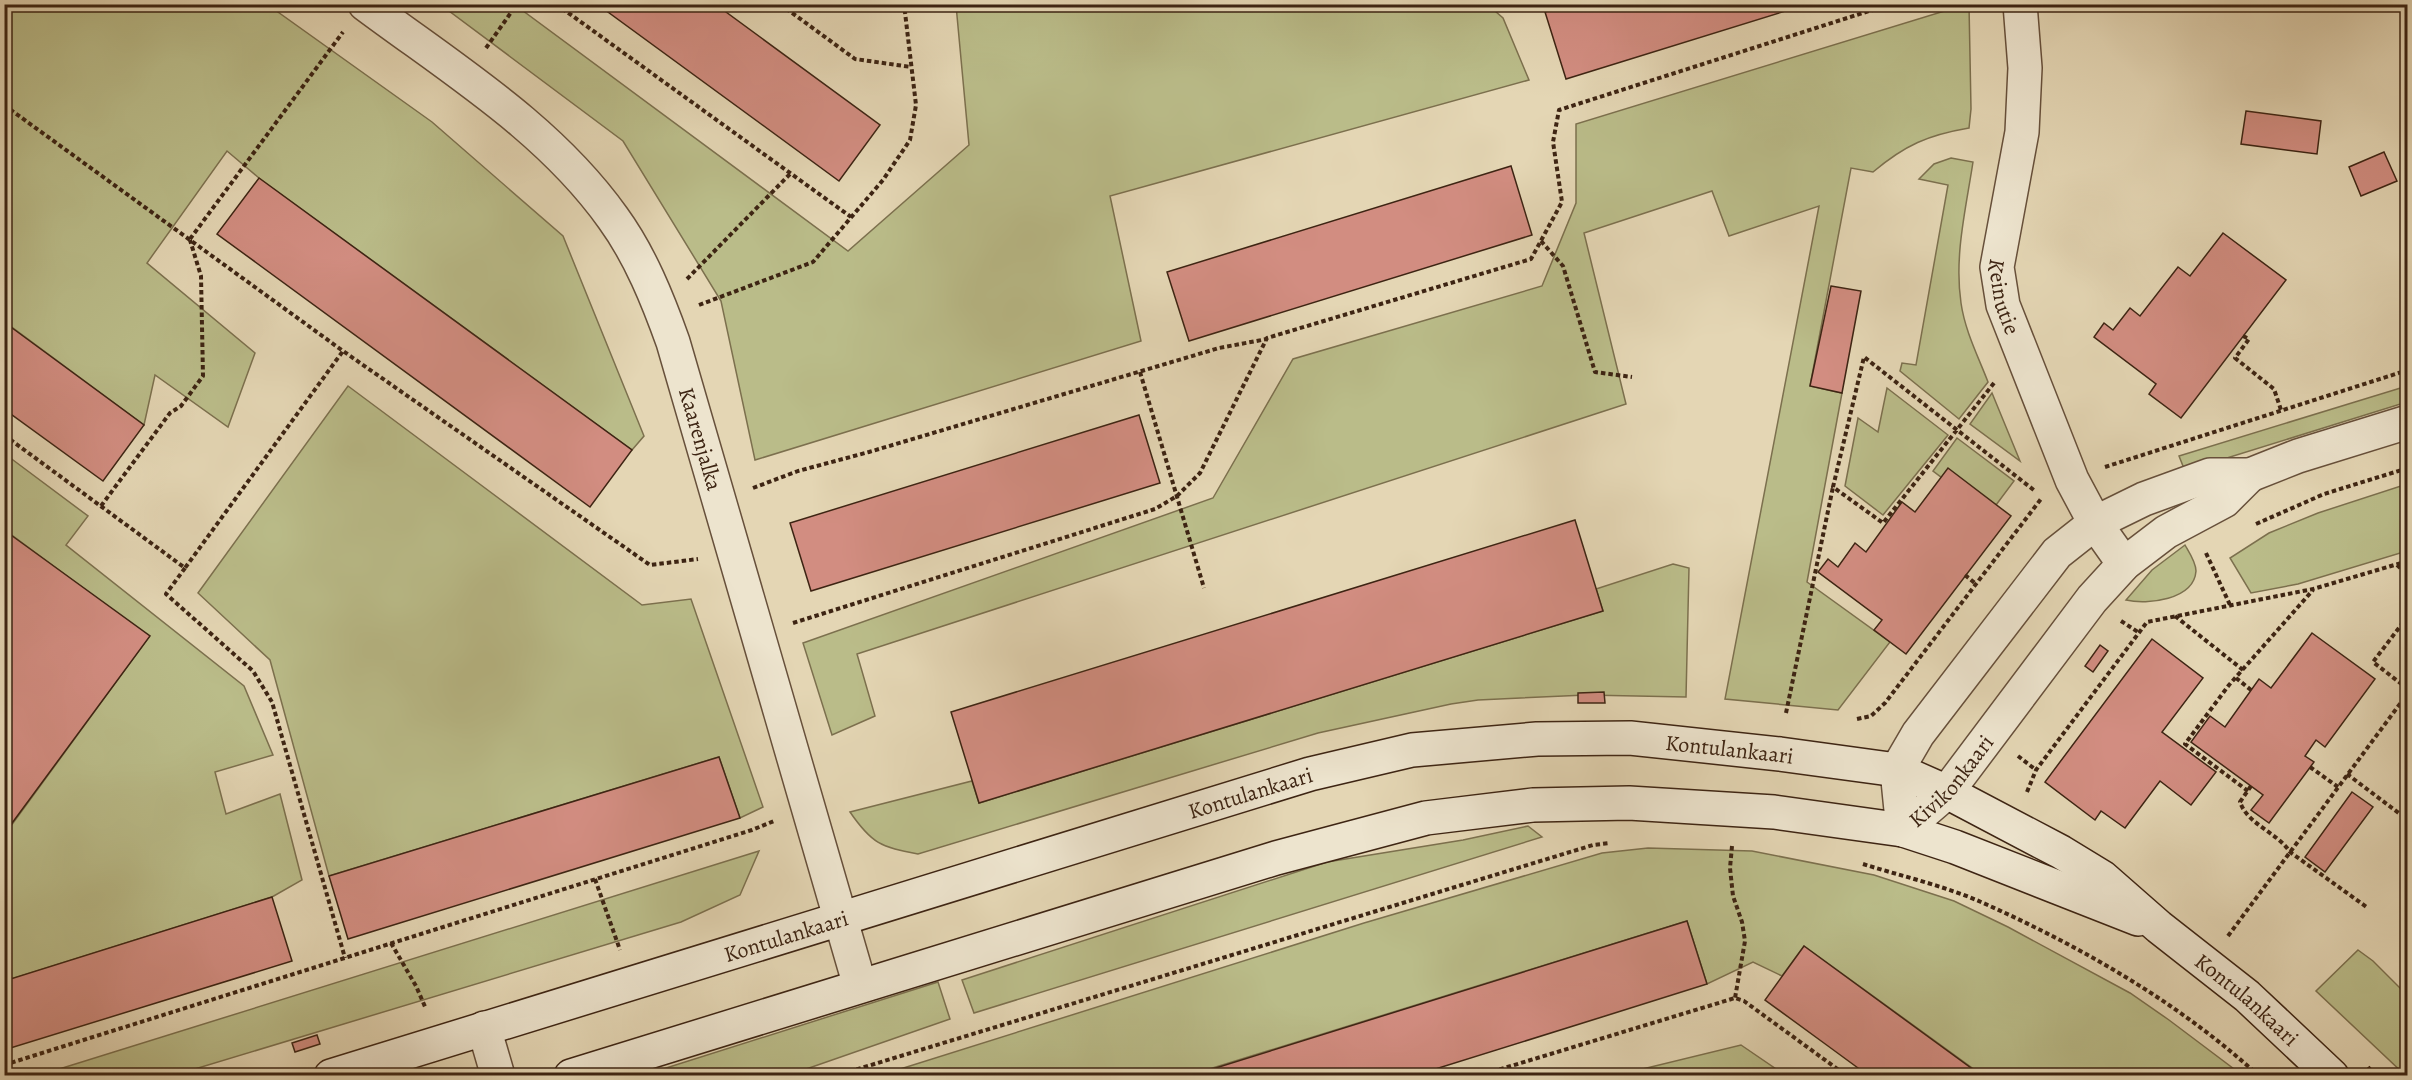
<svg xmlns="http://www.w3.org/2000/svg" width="2412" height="1080" font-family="Alegreya,serif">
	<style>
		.green { fill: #babc89; stroke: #7c704e; stroke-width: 1.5 }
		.building { fill: #d28d81; stroke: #3d2413; stroke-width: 1.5 }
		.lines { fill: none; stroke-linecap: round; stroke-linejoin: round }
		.minor-casing { stroke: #67503b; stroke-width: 36 }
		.tertiary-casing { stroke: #67503b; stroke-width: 36 }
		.secondary-casing { stroke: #3d2413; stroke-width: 36 }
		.path { stroke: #3d2413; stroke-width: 4; stroke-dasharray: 4.5 3; stroke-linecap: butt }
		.minor { stroke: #ede4ce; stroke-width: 33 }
		.tertiary { stroke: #ede4ce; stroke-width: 33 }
		.secondary { stroke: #ede4ce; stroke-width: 33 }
		.labels { text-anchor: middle; stroke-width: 4.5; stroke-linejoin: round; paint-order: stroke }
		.street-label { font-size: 22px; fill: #3d2413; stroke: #ede4ce }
	</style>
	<rect width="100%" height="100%" fill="#e4d6b4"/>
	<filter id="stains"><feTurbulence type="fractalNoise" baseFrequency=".00333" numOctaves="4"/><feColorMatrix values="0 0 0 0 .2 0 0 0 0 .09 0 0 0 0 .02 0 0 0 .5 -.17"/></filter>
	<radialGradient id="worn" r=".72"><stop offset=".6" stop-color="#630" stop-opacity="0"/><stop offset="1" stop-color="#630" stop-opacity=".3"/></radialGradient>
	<g class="green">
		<path d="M5,5h263l164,117 131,114 81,200 -12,14 -373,-272 -32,-27 -80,112 108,90 -27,74 -73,-52 -11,50 -139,-103z"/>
		<path d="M441,5h74l333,246 121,-106 -13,-140h532l15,13 26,62 -419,116 31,145 -386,119 -34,-159 -98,-160z"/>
		<path d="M1964,5h5l2,104 -2,19c-41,7 -64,17 -96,44l-22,-4 -41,218 32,7 -35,189 83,60 -52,68 -113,-11 94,-493 -90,30 -17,-45 -128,42 42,171 -769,250 18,62 -43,19 -29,-92 410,-145 80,-139 249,-73 34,-83v-79z"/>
		<path d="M1951,158l22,4c-7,46 -19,94 -12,141 4,28 17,53 27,79l-29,37 -59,-48 2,-8 14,2 32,-180 -29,-6 15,-15z"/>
		<path d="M348,386l294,219 49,-6 72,208 -23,11 -21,-61 -390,119 -59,-216 -72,-67z"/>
		<path d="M2407,386v16l-222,69 -6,-15z"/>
		<path d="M1887,388l61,47 -65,80 -38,-29 13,-68 20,14z"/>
		<path d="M1992,393l28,68 -50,-37z"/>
		<path d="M1957,438l57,43 -18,24 -55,-28 -8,-6z"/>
		<path d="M5,454l83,62 -22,29 178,141 29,69 -58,17 11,42 54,-20 22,86 -30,17 -267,84v-147l144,-197 -144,-107z"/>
		<path d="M2407,484v67l-109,33 -47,9 -21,-35 39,-25 49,-20z"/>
		<path d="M2185,545c4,7 11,17 11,26 -2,29 -49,34 -70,29l26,-30z"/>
		<path d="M1673,564l16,4 -3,129 -100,-2 -108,5 -27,4 -133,29 -400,121c-37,-7 -46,-10 -68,-42l122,-31 7,22 624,-192 -7,-22z"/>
		<path d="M1528,826l14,11 -568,176 -12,-33 365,-118 136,-22z"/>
		<path d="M1648,848l104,3 122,24 80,26 54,26 122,66 39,27 73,55h-260l-178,-129 -22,30 -29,-14 -46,22 -20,-63 -497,154 -312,1 486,-153 238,-70z"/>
		<path d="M759,851l-19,44 -59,27 -506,153h-135z"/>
		<path d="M2358,950l15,11 34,34v80h-2l-89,-84z"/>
		<path d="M938,982l12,37 -161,56h-145z"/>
		<path d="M1741,1045l44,30h-167z"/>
	</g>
	<g class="building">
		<path d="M597,4h118l165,121 -41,56z"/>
		<path d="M1568,4h240l-242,75 -21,-67z"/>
		<path d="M2246,111l75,10 -4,33 -76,-10z"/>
		<path d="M2384,152l13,29 -36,15 -12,-29z"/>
		<path d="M1511,166l21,69 -343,106 -22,-69z"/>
		<path d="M259,178l373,272 -42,57 -373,-273z"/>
		<path d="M2223,233l63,47 -105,138 -32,-24 7,-10 -62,-47 10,-14 9,7 17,-22 10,8 38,-49 12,9z"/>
		<path d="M1831,286l30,5 -19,102 -32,-7z"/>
		<path d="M4,322l140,103 -41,56 -99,-72z"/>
		<path d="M1139,415l21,68 -349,108 -21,-68z"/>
		<path d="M1948,468l63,48 -105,138 -32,-24 8,-10 -64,-48 10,-13 10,8 17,-24 11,9 36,-50 13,10z"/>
		<path d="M1575,520l28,91 -624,192 -28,-91z"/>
		<path d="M4,530l146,106 -146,198z"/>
		<path d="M2312,633l63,46 -50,68 -9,-7 -11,16 9,6 -45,61 -18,-13 12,-15 -72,-53 19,-26 15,11 34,-48 12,9z"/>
		<path d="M2152,639l51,39 -41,54 54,40 -25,33 -31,-24 -35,47 -24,-17 -6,9 -50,-38z"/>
		<path d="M2100,645l8,6 -15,21 -8,-6z"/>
		<path d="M1604,692l1,11h-27v-10z"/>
		<path d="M719,757l21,61 -392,121 -19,-63z"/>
		<path d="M2352,792l21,15 -48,65 -20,-15z"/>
		<path d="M272,897l20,64 -288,89v-69z"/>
		<path d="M1687,921l20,63 -105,33 -189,59h-223z"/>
		<path d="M1804,946l178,130h-113l-41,-30 -63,-46z"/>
		<path d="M317,1035l3,9 -25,8 -3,-9z"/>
	</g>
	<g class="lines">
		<g class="minor-casing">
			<g id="minor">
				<path id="s1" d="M365,4c87,65 184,124 248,214 27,37 45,82 60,124l187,644"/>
				<path id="s2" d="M2020,4l5,64 -3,64 -25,135 6,38 69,175 23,43 29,41"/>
				<path d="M484,1028l14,48"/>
			</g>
		</g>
		<g class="tertiary-casing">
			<g id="tertiary">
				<path d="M1903,830l-6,-60 21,-36 139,-181 38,-30 49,-24 66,-24h40l48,-19 110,-34"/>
				<path id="s3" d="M1903,830l44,-38 145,-193 32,-35 42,-32 58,-31 26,-26"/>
			</g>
		</g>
		<g class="secondary-casing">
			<g id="secondary">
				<path id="s4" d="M331,1076l979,-302 102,-24 125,-11 93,-1 150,16 117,16 50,22 114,60 41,25 57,50 88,69 85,80"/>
				<path d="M571,1076l705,-218 150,-40 107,-13 96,-2 145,9 129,18 52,17 183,72"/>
			</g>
		</g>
		<g class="path">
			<path d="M556,4l295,213"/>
			<path d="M780,4l75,55 56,8"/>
			<path d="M486,48l31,-44"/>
			<path d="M4,105l339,246 307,214 48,-6"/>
			<path d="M190,239l153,-207"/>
			<path d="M1541,241l22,25 32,106 37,5"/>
			<path d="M687,279l103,-105"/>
			<path d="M699,305l114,-43 70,-82 27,-40 6,-35 -12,-101"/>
			<path d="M2243,336l6,3 -14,19 39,31 7,21"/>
			<path d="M1140,372l64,216"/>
			<path d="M1994,383l-111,140 -50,-36 31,-130 171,134"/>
			<path d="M4,435l181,133 158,-217"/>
			<path d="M2105,467l303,-97"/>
			<path d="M753,488l45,-17 71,-19 350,-104 48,-9"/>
			<path d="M101,506l69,-93 11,-7 22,-30 -2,-100 -11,-36"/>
			<path d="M2256,524l68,-30 84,-26"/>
			<path d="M2206,553l24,52"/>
			<path d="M2397,565l11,10"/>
			<path d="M185,568l-19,26 87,77 19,31 73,256"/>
			<path d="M1965,575l11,9"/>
			<path d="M2175,616l68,54"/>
			<path d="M2408,616l-35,46 35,27"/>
			<path d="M2121,621l17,11"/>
			<path d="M793,623l362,-114 22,-13 23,-23 67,-135 264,-79 31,-57 -9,-60 6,-32 332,-106"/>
			<path d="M2236,678l15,12"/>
			<path d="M1786,713l47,-226"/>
			<path d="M1857,719l14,-3 14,-13 156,-204"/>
			<path d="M2018,756l18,14"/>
			<path d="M2310,767l28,20"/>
			<path d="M2347,774l61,46"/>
			<path d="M2251,786l-11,16c8,23 37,30 50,50l78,56"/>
			<path d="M2248,791l-63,-47 44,-59 84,-95"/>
			<path d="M2027,792l9,-22 111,-148 166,-33 95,-28"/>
			<path d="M1732,846l-2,22 3,28 9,26 3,19 -10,57"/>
			<path d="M1863,864c38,12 82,22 118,38 99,44 197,100 278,174"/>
			<path d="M595,879l25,71"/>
			<path d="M2228,936l180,-243"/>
			<path d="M391,943l25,43 10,23"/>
			<path d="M4,1065l748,-235 22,-9"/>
			<path d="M2368,1067l8,9"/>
			<path d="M835,1076l758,-231 17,-2"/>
			<path d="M1478,1076l257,-78 9,3 103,75"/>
		</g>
		<use href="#minor" class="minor"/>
		<use href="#tertiary" class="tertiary"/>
		<use href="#secondary" class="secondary"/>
	</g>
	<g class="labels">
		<g class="street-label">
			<text dy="8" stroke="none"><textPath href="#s2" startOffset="296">Keinutie</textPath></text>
			<text dy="8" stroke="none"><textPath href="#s1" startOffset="568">Kaarenjalka</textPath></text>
			<text dy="8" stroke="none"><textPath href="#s4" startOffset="1448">Kontulankaari</textPath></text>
			<text dy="8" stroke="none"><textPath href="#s3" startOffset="69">Kivikonkaari</textPath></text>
			<text dy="8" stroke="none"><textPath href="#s4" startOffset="962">Kontulankaari</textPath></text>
			<text dy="8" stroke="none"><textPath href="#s4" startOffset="476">Kontulankaari</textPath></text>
			<text dy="8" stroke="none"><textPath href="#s4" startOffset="2038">Kontulankaari</textPath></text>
		</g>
	</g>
	<rect width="2412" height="1080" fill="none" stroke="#e4d6b4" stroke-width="24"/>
	<rect x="6" y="6" width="2400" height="1068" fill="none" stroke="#3d2413" stroke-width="3"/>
	<rect x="12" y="12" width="2388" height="1056" fill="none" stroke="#3d2413" stroke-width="1.5"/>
	<rect width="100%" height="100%" filter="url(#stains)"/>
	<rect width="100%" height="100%" fill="url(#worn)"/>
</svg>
